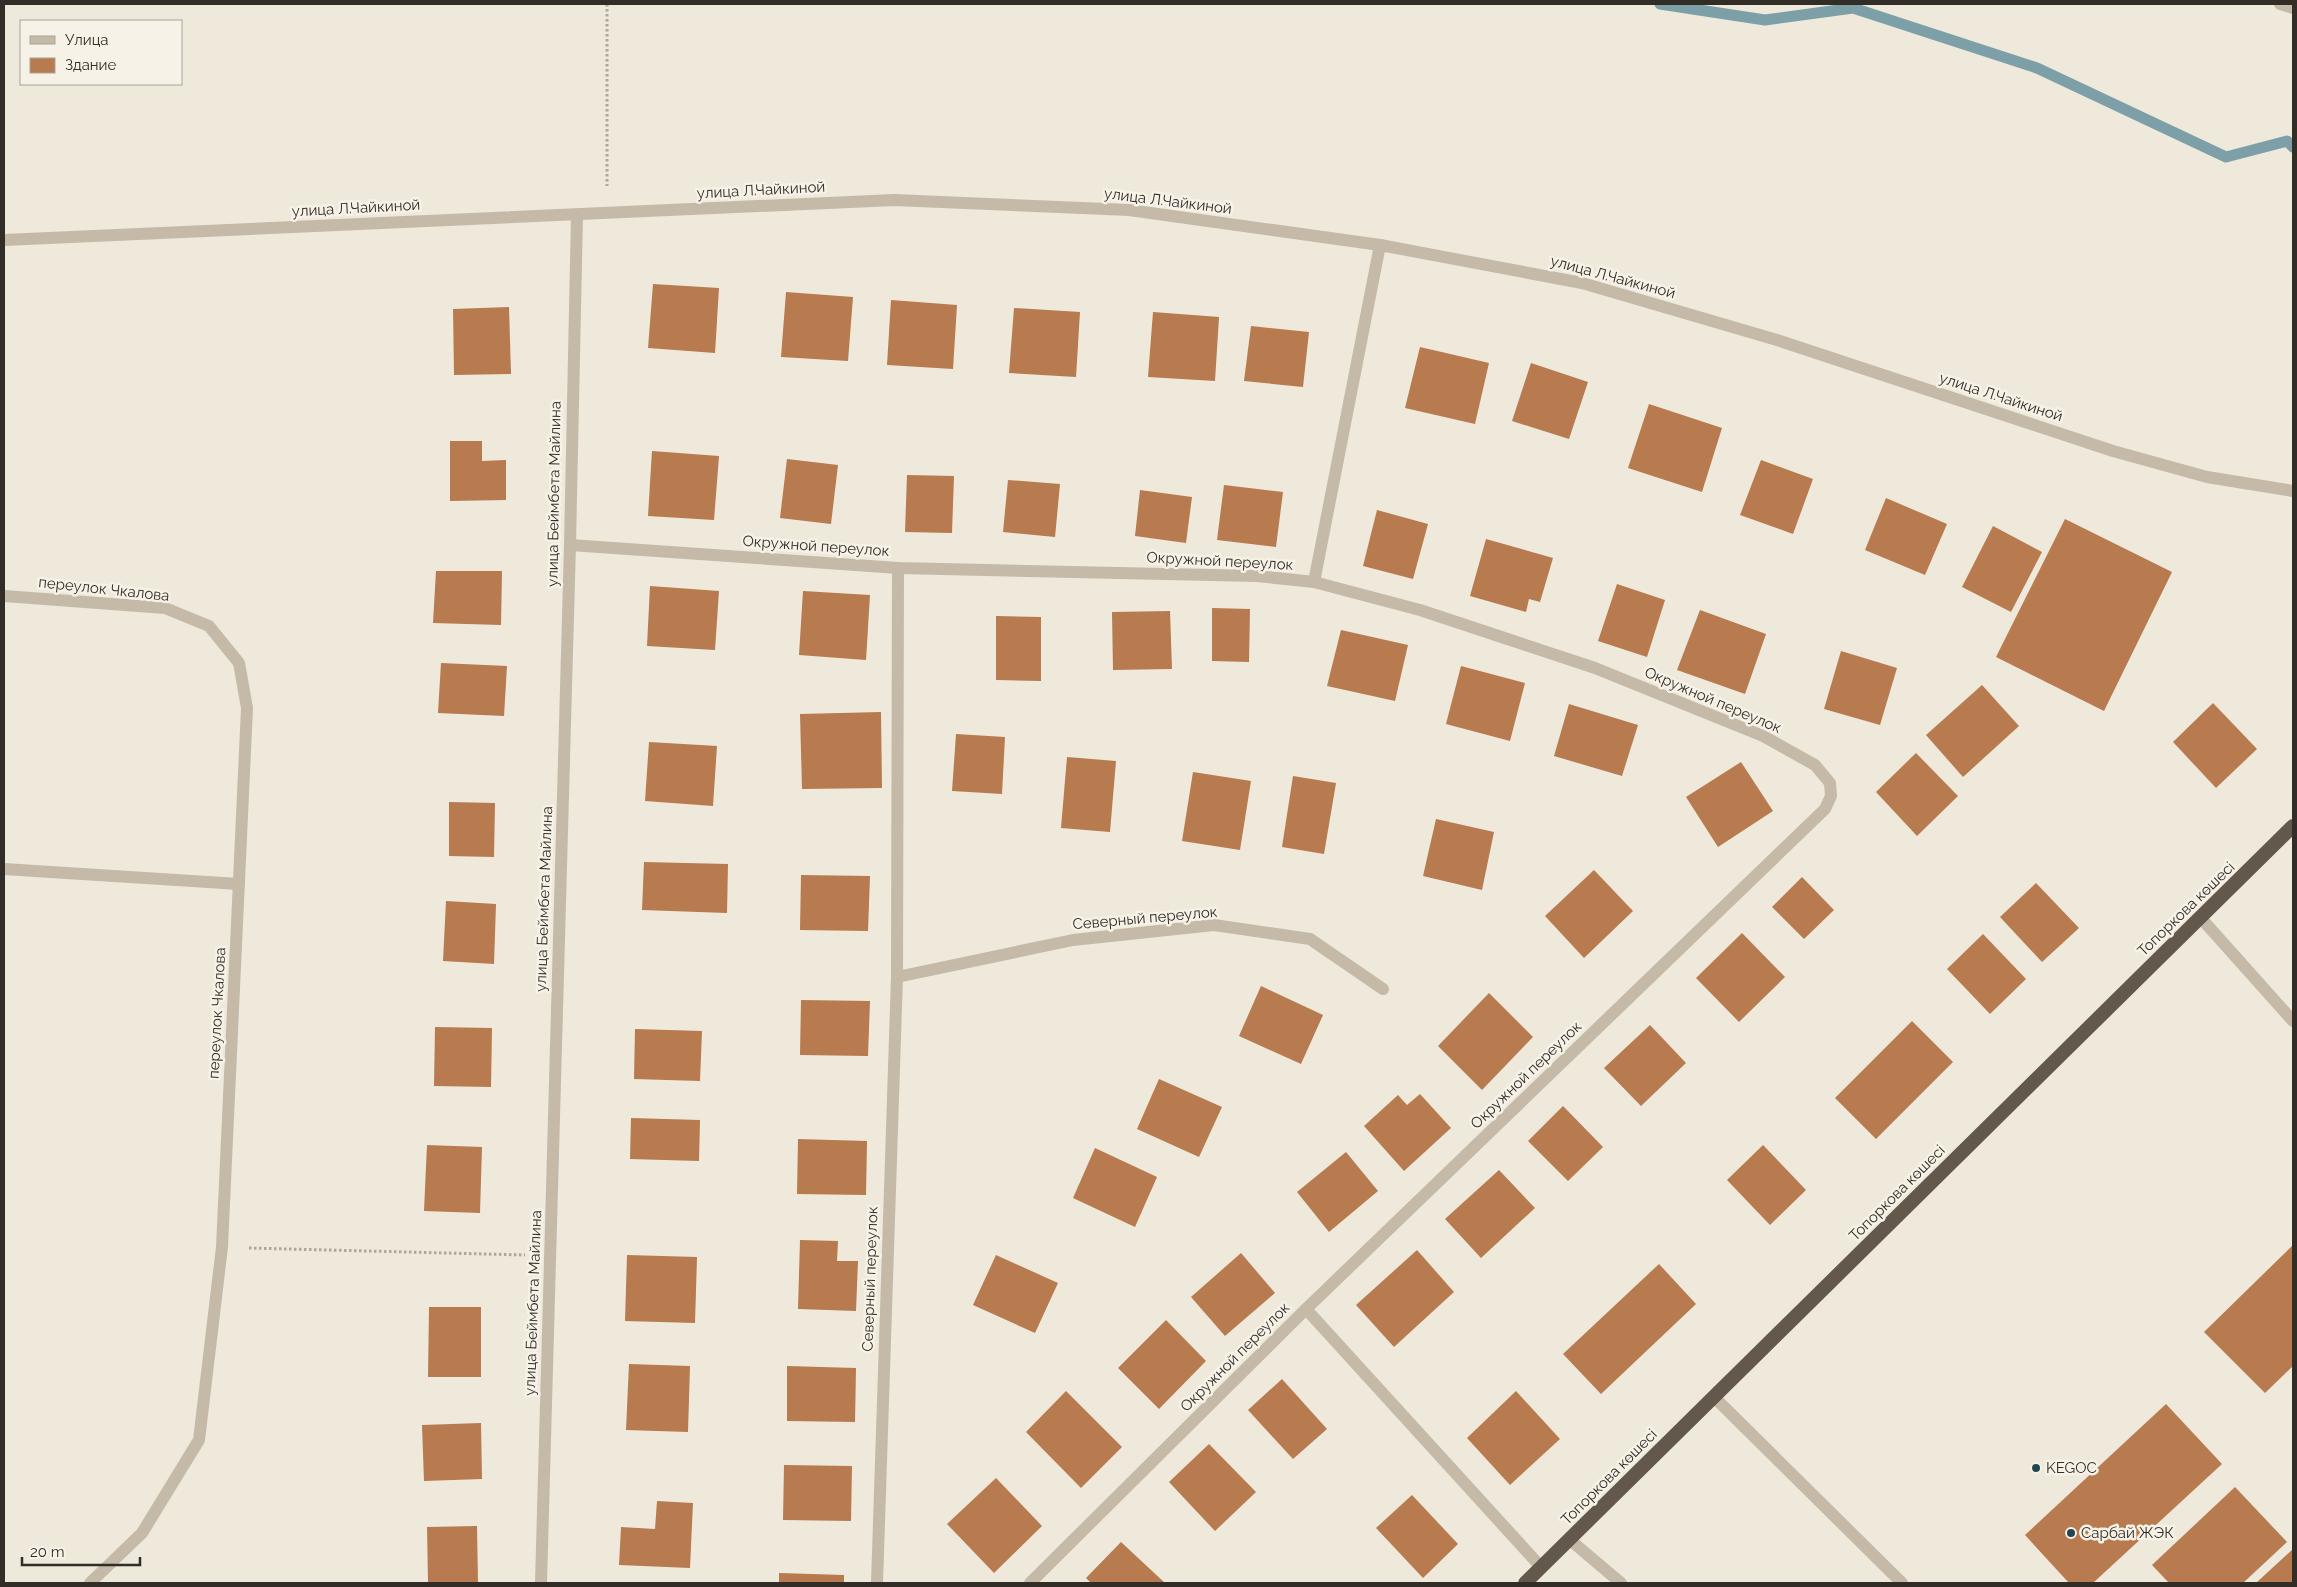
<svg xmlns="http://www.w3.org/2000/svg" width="2297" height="1587" font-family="Raleway,sans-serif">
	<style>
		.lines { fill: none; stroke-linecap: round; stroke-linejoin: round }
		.stream { stroke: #7d9fa8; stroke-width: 11 }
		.building { fill: #b87a4f }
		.path { stroke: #b1a593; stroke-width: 3; stroke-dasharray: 2.5 2.5; stroke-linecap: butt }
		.service { stroke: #c5baa8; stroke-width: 12 }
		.minor { stroke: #c5baa8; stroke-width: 12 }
		.trunk { stroke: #63584c; stroke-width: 14 }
		.poi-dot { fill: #224550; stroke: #f7f2e7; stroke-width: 2 }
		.labels { text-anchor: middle; stroke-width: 5; stroke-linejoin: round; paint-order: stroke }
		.street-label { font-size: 15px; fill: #332d27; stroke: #f7f2e7 }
		.poi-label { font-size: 15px; fill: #332d27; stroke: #f7f2e7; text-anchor: start }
	</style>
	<rect width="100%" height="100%" fill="#eee9db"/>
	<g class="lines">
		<path class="stream" d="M1660,4l105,16 88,-12 184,60 189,89 61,-16 6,6"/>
	</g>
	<g class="building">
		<path d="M653,284l66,4 -4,65 -67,-5z"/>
		<path d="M786,292l67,5 -5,64 -67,-4z"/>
		<path d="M891,300l66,5 -4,64 -66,-4z"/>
		<path d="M509,307l2,67 -57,1 -1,-66z"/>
		<path d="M1014,308l66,4 -4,65 -67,-4z"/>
		<path d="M1153,312l66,5 -4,64 -67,-4z"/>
		<path d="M1251,326l58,6 -6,55 -59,-6z"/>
		<path d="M1420,347l69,16 -14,61 -70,-16z"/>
		<path d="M1531,363l57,19 -19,57 -57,-18z"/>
		<path d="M1649,404l73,24 -20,64 -74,-24z"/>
		<path d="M450,441h32v20l24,-1v40l-56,1z"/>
		<path d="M652,451l67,5 -5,64 -66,-4z"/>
		<path d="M787,459l51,6 -7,59 -51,-6z"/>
		<path d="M1761,460l52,19 -20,55 -53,-19z"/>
		<path d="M907,475l47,1 -2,57 -47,-1z"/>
		<path d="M1008,480l52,4 -5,53 -52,-5z"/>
		<path d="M1224,485l59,7 -7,55 -59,-7z"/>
		<path d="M1140,490l52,7 -6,46 -51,-7z"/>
		<path d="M1886,498l61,26 -22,51 -60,-25z"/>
		<path d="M1377,510l51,14 -15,55 -50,-13z"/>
		<path d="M2065,519l107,53 -68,139 -108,-54z"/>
		<path d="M1993,526l49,26 -31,60 -49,-25z"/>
		<path d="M1486,539l67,19 -13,44 -11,-3 -3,13 -56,-16z"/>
		<path d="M436,571h66l-1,54 -68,-2z"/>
		<path d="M1617,584l48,16 -18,57 -49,-16z"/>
		<path d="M650,586l69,5 -4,59 -68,-4z"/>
		<path d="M803,591l67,4 -4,65 -67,-5z"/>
		<path d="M1212,608l38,1 -1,53 -37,-1z"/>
		<path d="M1700,610l66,24 -21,60 -68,-24z"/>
		<path d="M1170,611l2,58 -59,1 -1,-58z"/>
		<path d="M996,616l45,1v64l-45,-1z"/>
		<path d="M1341,630l67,15 -13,56 -68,-15z"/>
		<path d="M1841,651l56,17 -17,57 -56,-16z"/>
		<path d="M441,663l66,3 -3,50 -66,-3z"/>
		<path d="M1461,666l64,17 -15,58 -64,-17z"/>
		<path d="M1982,685l37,41 -56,51 -37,-42z"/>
		<path d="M2213,703l44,46 -41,39 -43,-46z"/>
		<path d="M1569,704l69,21 -16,51 -68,-20z"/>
		<path d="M881,712l1,76 -80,1 -2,-75z"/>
		<path d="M956,734l49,3 -3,57 -50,-3z"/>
		<path d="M649,742l68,4 -4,60 -68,-5z"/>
		<path d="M1916,753l42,43 -41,40 -41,-44z"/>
		<path d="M1067,757l49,4 -6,71 -49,-4z"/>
		<path d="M1741,762l32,49 -55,36 -32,-50z"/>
		<path d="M1193,772l58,9 -11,69 -58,-9z"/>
		<path d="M1293,776l43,7 -12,71 -42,-7z"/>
		<path d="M449,802l46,1 -1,54 -45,-1z"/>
		<path d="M1436,819l58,13 -12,58 -59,-14z"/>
		<path d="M644,862l84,2 -1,49 -85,-3z"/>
		<path d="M1594,870l39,41 -49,47 -39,-42z"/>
		<path d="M801,875l69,1 -2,55 -68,-1z"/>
		<path d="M1802,877l32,33 -30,29 -32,-32z"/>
		<path d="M2036,883l43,45 -37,34 -42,-45z"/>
		<path d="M446,901l50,3 -2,60 -51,-3z"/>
		<path d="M1742,933l43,44 -46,45 -43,-44z"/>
		<path d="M1983,934l43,45 -36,35 -43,-45z"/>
		<path d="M1261,986l62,29 -22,49 -62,-28z"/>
		<path d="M1489,993l44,44 -51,53 -44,-44z"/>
		<path d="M801,1000l69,1 -2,55 -68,-1z"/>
		<path d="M1912,1021l41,41 -77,77 -41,-41z"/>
		<path d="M1650,1025l36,38 -45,43 -37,-38z"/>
		<path d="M435,1027l57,1 -1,59 -57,-1z"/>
		<path d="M635,1029l67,2 -2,50 -66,-2z"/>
		<path d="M1159,1079l63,28 -23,50 -62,-28z"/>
		<path d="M1420,1094l31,34 -47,43 -40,-45 34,-31 9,10z"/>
		<path d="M1563,1106l40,41 -35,34 -40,-40z"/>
		<path d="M631,1118l69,2 -1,41 -69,-2z"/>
		<path d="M798,1139l69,2 -1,54 -69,-1z"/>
		<path d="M427,1145l55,2 -2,66 -56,-2z"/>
		<path d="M1763,1145l43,45 -36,35 -43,-45z"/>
		<path d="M1095,1148l62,29 -22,50 -62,-29z"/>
		<path d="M1346,1152l32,39 -49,41 -32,-40z"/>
		<path d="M1499,1170l36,38 -54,50 -36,-39z"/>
		<path d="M800,1240l38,1 -1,20h21l-2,50 -58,-2z"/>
		<path d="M2293,1245v121l-28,27 -61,-61z"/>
		<path d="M1417,1250l37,42 -60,55 -38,-42z"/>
		<path d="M1241,1253l34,40 -50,43 -34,-39z"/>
		<path d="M627,1255l70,2 -2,66 -70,-2z"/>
		<path d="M996,1255l62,28 -23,50 -62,-28z"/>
		<path d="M1659,1264l37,40 -95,90 -38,-40z"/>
		<path d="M429,1307h52v70h-53z"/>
		<path d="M1166,1320l40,41 -47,48 -41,-41z"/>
		<path d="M629,1364l61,2 -2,66 -62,-2z"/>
		<path d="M787,1366l69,2 -1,54 -68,-1z"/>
		<path d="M1282,1379l45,50 -34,30 -45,-49z"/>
		<path d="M1066,1391l56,56 -41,41 -55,-56z"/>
		<path d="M1516,1391l44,48 -50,46 -43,-47z"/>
		<path d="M2166,1404l56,60 -129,119h-24l-44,-48z"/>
		<path d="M481,1423l1,56 -58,2 -2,-56z"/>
		<path d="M1209,1444l47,48 -41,39 -46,-49z"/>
		<path d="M784,1465l68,1 -1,55 -68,-1z"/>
		<path d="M996,1478l46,48 -48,47 -47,-49z"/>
		<path d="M2235,1487l52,55 -44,41h-74l-17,-18z"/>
		<path d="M1412,1495l46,49 -35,34 -47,-50z"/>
		<path d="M657,1501l36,2 -3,65 -71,-3 2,-38 34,2z"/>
		<path d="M477,1526l1,57h-50l-1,-56z"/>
		<path d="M1121,1542l44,41h-74l-5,-5z"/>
		<path d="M2293,1549v34h-37z"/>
		<path d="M779,1573l65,2v8h-65z"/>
	</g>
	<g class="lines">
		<g class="path">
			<path d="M607,4v182"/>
			<path d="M249,1248l276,7"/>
		</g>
		<g class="service">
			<path d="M4,240l890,-40 235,10 251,35 202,38 195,57 336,111 94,26 86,14"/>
			<path d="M570,545l328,23 359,8 57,6 106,28 175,58 168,68 52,29 15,18 1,13 -6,13 -519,500 -276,274"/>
			<path d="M1314,582l66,-337"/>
			<path d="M4,596l161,12 44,18 30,37 8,45 -25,539 -23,193 -57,93 -52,50"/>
			<path d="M4,869l235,15"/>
			<path d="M2200,917l93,104"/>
			<path d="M897,977l176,-37 141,-15 96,14 73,50"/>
			<path d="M1306,1309l235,258"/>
			<path d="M1714,1397l188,186"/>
			<path d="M1569,1539l52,44"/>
			<path d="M541,1583l29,-1038 7,-330"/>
			<path d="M877,1583l20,-606 1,-409"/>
		</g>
		<path class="minor" d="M2280,4l13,4"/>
		<path class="trunk" d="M1525,1583l768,-757"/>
	</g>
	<g class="poi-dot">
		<circle cx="2036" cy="1468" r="5"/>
		<circle cx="2071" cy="1533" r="5"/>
	</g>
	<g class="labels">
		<g class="street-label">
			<text transform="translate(761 190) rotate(-3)" y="5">улица Л.Чайкиной</text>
			<text transform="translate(1168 201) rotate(7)" y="5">улица Л.Чайкиной</text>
			<text transform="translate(356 208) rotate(-3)" y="5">улица Л.Чайкиной</text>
			<text transform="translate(1613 277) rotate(15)" y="5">улица Л.Чайкиной</text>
			<text transform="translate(2001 397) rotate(18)" y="5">улица Л.Чайкиной</text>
			<text transform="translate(554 494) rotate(-89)" y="5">улица Беймбета Майлина</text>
			<text transform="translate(816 546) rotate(4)" y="5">Окружной переулок</text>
			<text transform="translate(1220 561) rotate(3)" y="5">Окружной переулок</text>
			<text transform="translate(104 589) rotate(6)" y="5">переулок Чкалова</text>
			<text transform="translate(1713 700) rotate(23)" y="5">Окружной переулок</text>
			<text transform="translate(544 899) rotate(-88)" y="5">улица Беймбета Майлина</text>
			<text transform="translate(2186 909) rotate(-44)" y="5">Топоркова көшесі</text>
			<text transform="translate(1145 918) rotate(-5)" y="5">Северный переулок</text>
			<text transform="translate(217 1013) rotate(-87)" y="5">переулок Чкалова</text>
			<text transform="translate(1526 1075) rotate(-44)" y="5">Окружной переулок</text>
			<text transform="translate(1897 1193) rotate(-45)" y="5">Топоркова көшесі</text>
			<text transform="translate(870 1279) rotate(-88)" y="5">Северный переулок</text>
			<text transform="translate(533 1303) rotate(-88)" y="5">улица Беймбета Майлина</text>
			<text transform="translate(1235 1357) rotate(-45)" y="5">Окружной переулок</text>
			<text transform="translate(1609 1477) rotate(-45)" y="5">Топоркова көшесі</text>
		</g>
		<g class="poi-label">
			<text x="2046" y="1473">KEGOC</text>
			<text x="2081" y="1538">Сарбай ЖЭК</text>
		</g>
	</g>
	<rect width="2297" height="1587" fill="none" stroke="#332d27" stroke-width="10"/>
	<rect x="20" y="20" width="162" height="65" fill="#f7f2e7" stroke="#a9a39a"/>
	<rect x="30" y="36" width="25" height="8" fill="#c5baa8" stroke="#a9a39a"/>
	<text x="65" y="45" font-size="15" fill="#332d27">Улица</text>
	<rect x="30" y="58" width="25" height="15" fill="#b87a4f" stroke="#a9a39a"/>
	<text x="65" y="70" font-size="15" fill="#332d27">Здание</text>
	<path d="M22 1557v8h118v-8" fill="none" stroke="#332d27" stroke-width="2.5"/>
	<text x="30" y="1557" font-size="15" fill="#332d27" stroke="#f7f2e7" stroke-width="4" paint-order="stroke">20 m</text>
</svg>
